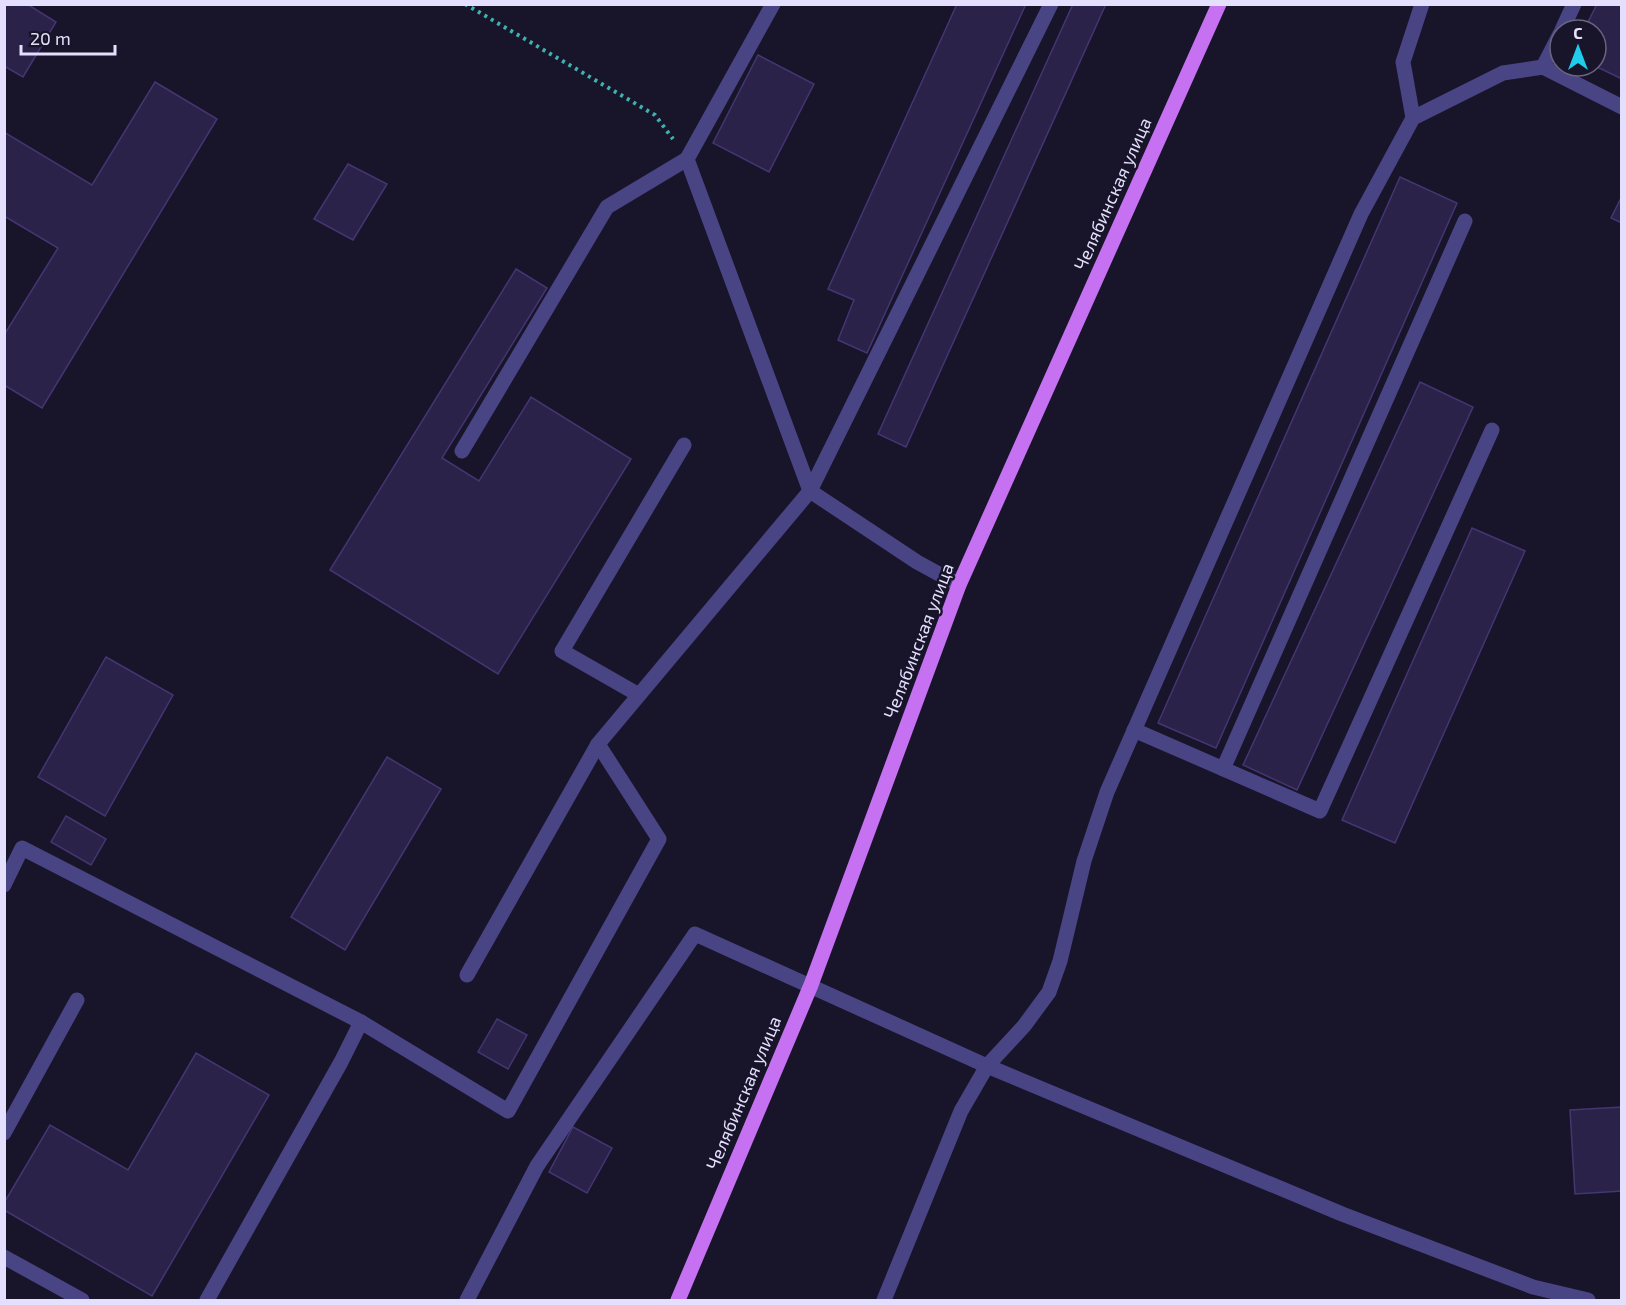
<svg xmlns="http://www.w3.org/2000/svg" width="1626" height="1305" font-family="'Exo 2',sans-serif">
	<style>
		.building { fill: #2b2249; stroke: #443672; stroke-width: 1.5 }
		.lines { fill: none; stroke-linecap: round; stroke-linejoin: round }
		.path { stroke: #3eb2b0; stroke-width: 4; stroke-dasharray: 3 4.5; stroke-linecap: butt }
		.minor { stroke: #494484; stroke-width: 15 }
		.major { stroke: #c671f1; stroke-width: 15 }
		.labels { text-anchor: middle; stroke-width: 5; stroke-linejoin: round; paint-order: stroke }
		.street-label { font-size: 18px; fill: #e4dffc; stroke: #18142a }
	</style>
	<rect width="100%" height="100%" fill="#18142a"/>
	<g class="building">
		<path d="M4,4h23l29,18 -33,55 -19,-11z"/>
		<path d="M957,4h69l-159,349 -29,-13 16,-40 -26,-11z"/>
		<path d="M1073,4h33l-200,443 -28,-13z"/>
		<path d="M1597,4h25v75l-27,-13 1,-36h-12z"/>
		<path d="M758,55l56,29 -45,88 -56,-29z"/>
		<path d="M155,82l62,37 -175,289 -38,-23v-50l54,-87 -54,-32v-84l88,53z"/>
		<path d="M348,164l39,20 -34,56 -39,-21z"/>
		<path d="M1400,177l57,26 -241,545 -58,-25z"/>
		<path d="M1622,196v27l-11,-5z"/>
		<path d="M516,269l31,19 -105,170 37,23 52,-84 100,62 -133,215 -168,-104z"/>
		<path d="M1420,382l53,25 -176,383 -54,-25z"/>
		<path d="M1472,528l53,23 -130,292 -53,-23z"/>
		<path d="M106,657l67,38 -68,121 -67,-39z"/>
		<path d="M387,757l54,32 -96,161 -54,-33z"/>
		<path d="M66,816l40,23 -15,26 -40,-23z"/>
		<path d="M497,1019l30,16 -19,34 -30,-17z"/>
		<path d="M196,1053l73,42 -117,201 -148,-86v-7l46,-78 78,45z"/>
		<path d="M1622,1107v84l-47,3 -5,-84z"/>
		<path d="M573,1127l39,21 -25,45 -38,-21z"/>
	</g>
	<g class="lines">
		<path class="path" d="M465,4l190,111 18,24"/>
		<g class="minor">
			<path d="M773,4l-86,155 123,332 241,-487"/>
			<path d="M1562,30l12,-26"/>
			<path d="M1543,67l17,-33"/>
			<path d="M1413,118l-10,-56 19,-58"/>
			<path d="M462,451l145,-244 80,-48"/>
			<path d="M639,695l-77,-44 122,-206"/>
			<path d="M1134,730l186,81 172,-381"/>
			<path d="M1223,769l242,-548"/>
			<path d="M4,885l18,-37 339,174 147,89 151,-272 -61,-95"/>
			<path d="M467,975l131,-231 212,-253 107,71 42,23"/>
			<path d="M4,1133l73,-133"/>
			<path d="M4,1257l78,43"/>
			<path d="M207,1300l134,-238 20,-40"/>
			<path d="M467,1300l70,-134 158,-232 292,132 355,148 191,73 55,13"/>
			<path d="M884,1300l77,-189 26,-45 37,-40 25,-34 11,-31 24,-100 23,-69 254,-578 52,-96 90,-45 40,-6 79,40"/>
		</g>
		<path class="major" d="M678,1300l133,-315 148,-400 260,-581"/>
	</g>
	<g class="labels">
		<g class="street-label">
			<text transform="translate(1113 194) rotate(-66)" y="6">Челябинская улица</text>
			<text transform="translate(919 641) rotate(-69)" y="6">Челябинская улица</text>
			<text transform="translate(744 1093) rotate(-67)" y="6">Челябинская улица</text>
		</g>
	</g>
	<rect width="1626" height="1305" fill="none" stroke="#e4dffc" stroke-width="12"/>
	<g transform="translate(1578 48)"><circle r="28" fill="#18142a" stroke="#6a657e" stroke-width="1.5"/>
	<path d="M0-4.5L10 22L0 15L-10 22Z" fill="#1fcce9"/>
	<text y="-9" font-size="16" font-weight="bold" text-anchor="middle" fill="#e4dffc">С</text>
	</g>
	<path d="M21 45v9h94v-9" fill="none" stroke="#e4dffc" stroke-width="3"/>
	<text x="30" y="45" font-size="18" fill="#e4dffc" stroke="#18142a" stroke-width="4.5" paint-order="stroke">20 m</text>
</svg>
